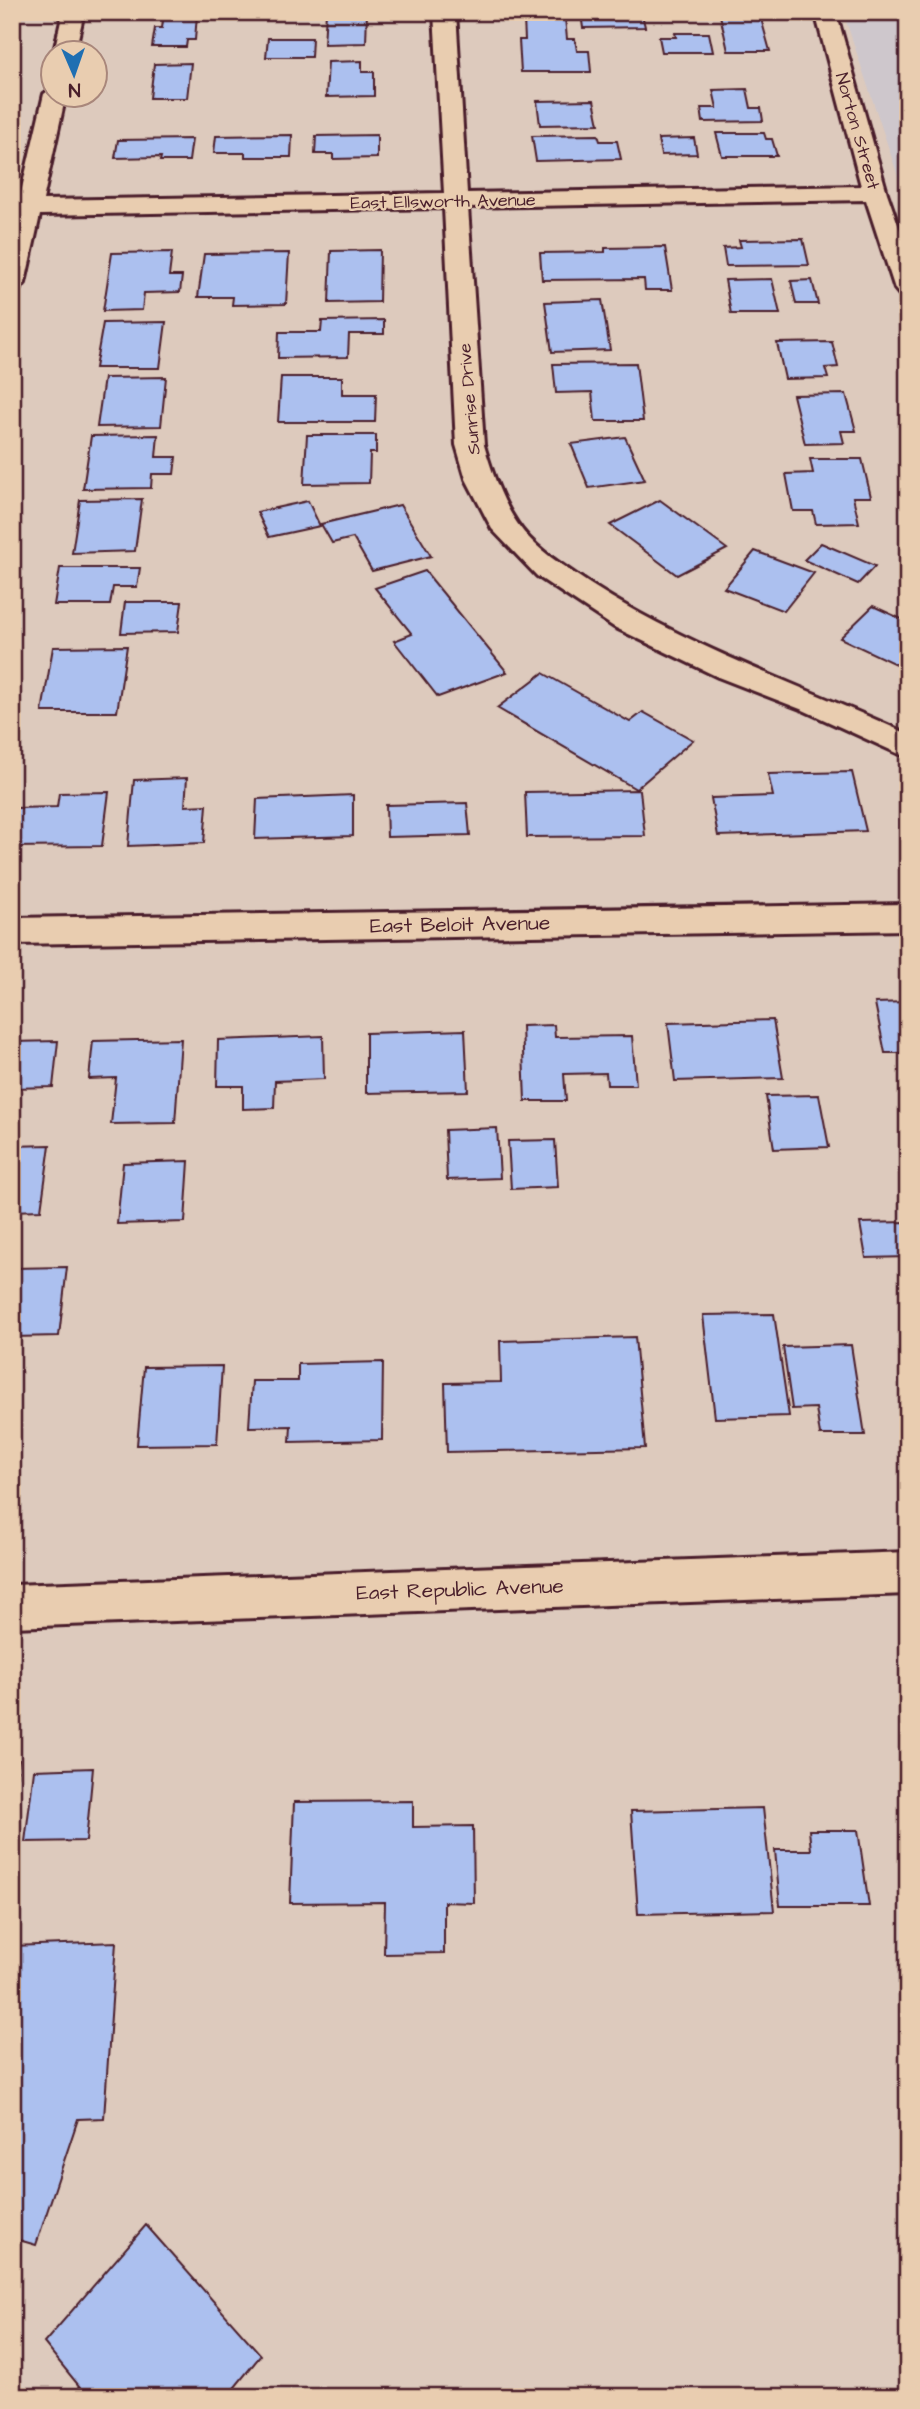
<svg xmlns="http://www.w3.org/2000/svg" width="920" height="2409" font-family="'Architects Daughter',sans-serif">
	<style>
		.built { fill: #cec7cc }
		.building { fill: #acc0ef; stroke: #4a1f2b; stroke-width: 2 }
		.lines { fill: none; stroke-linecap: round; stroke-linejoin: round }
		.street-casing { stroke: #4a1f2b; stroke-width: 6 }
		.secondary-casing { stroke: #4a1f2b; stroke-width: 6 }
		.street { fill: #e9cdb0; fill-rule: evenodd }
		.secondary { fill: #e9cdb0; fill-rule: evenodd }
		.labels { text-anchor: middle; stroke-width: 5; stroke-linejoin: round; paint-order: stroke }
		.far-street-label { font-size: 18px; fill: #4a1f2b; stroke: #e9cdb0 }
		.street-label { font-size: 21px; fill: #4a1f2b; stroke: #e9cdb0 }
	</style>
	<rect width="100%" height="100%" fill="#ddcabd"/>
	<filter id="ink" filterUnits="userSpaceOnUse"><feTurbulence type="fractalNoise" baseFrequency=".0143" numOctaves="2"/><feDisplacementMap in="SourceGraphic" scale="14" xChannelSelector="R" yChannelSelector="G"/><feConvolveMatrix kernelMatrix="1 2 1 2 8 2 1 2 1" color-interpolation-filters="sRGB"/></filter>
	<g filter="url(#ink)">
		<path class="built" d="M843,12h65v194z"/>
		<g class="building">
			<path d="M326,12h41l-1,31 -42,1z"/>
			<path d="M164,14h33l-2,26h-8l-1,7h-34l3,-19h7z"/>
			<path d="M581,14h61l3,13 -62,1z"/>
			<path d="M720,15h40l10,36h-42z"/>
			<path d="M565,18l2,21h8l2,12h12l2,21h-70l-2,-32h6l-1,-21z"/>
			<path d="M675,33h34l4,19h-51l-3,-15h17z"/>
			<path d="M268,38h44l-1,19h-45z"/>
			<path d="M362,61v11h12v24l-48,1 2,-35z"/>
			<path d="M191,63l-4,35h-37l4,-34z"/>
			<path d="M747,89l4,19h10l2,13 -60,1 -2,-14h16l-4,-18z"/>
			<path d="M594,100l5,24 -59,1 -3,-24z"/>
			<path d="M716,133h48l2,6h6l5,17h-55z"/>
			<path d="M292,135l-1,22h-46v-4h-31l2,-17z"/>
			<path d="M377,135v23l-44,1v-5h-18l1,-18z"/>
			<path d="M598,135l2,6h17l4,18 -85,2 -4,-25z"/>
			<path d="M694,138l3,16 -36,1 -3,-16z"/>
			<path d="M192,139l-3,22h-29l1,-4 -46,1 3,-18z"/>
			<path d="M803,239l6,26 -83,1 -3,-18 18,-1 -2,-7z"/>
			<path d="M665,247l7,43h-27l-1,-11 -102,1 -2,-27 65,-1v-4z"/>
			<path d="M380,250l-1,52 -50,1 2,-52z"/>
			<path d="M172,252l-3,24h13l-2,16 -36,1 -2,17 -39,1 9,-58z"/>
			<path d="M289,253l-3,51 -54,1 1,-8h-35l6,-43z"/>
			<path d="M772,279l8,35h-49l-6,-34z"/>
			<path d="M812,280l6,24h-22l-5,-23z"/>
			<path d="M602,300l8,50 -58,2 -7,-50z"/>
			<path d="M384,320v14h-35l-1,23 -70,1 1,-26h42l1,-11z"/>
			<path d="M166,322l-6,46h-65l8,-45z"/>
			<path d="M832,342l6,25 -13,1 3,10 -43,1 -8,-36z"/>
			<path d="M636,363l7,58h-48l-3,-29 -36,1 -3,-29z"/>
			<path d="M166,377l-5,49 -64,1 7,-49z"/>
			<path d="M281,377h61v17h34l-1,28h-97z"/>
			<path d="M846,394l10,37h-15l3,12 -39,1 -12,-49z"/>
			<path d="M158,435l-2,22h20l-2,17h-22l-1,14 -68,1 8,-53z"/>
			<path d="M307,435h69v18h-6l-1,30 -65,1z"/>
			<path d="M625,437l20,43 -56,8 -18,-44z"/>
			<path d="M810,459h52l9,38h-18l6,26 -43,1 -3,-13h-20l-7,-37 27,-1z"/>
			<path d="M142,499l-7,52 -63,2 8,-53z"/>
			<path d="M660,500l67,49 -50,26 -67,-50z"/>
			<path d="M308,501l12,25 -51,11 -12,-25z"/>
			<path d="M400,505l31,51 -59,15 -19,-33 -21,5 -11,-19z"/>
			<path d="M821,543l54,23 -17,18 -54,-24z"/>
			<path d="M755,551l59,22 -30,38 -60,-23z"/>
			<path d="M60,568h80l-3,19h-24l-3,18h-56z"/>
			<path d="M425,571l82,101 -69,25 -44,-56 18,-7 -37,-46z"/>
			<path d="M125,602h57l-4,30 -57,1z"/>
			<path d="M873,606l35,16v48l-68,-32z"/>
			<path d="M127,646l-10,66h-75l11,-65z"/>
			<path d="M543,673l87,49 13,-10 50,28 -57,49 -139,-81z"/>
			<path d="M852,772l14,59 -148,5 -7,-38 62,-2 -5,-22z"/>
			<path d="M187,778l-2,28 22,-1 -3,38 -76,3 6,-66z"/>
			<path d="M640,790l5,46 -118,1 -2,-45z"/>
			<path d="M109,792l-7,54 -90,1 4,-39 41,-1 2,-14z"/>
			<path d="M353,795v41l-98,3 2,-40z"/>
			<path d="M467,803l3,32 -83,2 -1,-32z"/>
			<path d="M908,1002v51h-23l-10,-50z"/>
			<path d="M773,1020l10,58 -108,3 -7,-58z"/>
			<path d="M554,1025l1,12 77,-1 4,49h-29l-1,-12 -42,1 2,27h-41l-3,-75z"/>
			<path d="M465,1030l3,61 -102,2v-60z"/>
			<path d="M323,1036l1,43 -49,2 -1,27 -31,1v-23h-26l1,-46z"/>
			<path d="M181,1039l-6,84 -64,1 5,-46 -27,1 4,-38z"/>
			<path d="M58,1041l-5,46 -41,1v-46z"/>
			<path d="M819,1095l10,52 -55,2 -8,-53z"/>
			<path d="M497,1128l3,50 -53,2 -2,-50z"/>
			<path d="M555,1140l3,47 -47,2 -3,-48z"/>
			<path d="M50,1145l-9,65 -29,1v-65z"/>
			<path d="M189,1161l-4,61 -68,2 6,-61z"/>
			<path d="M908,1222v35l-42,1 -6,-35z"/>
			<path d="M67,1267l-8,69 -47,1v-69z"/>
			<path d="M774,1314l15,102 -74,2 -12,-103z"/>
			<path d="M635,1337l10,111 -198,4 -2,-69 56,-1 -1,-41z"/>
			<path d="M851,1345l14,90h-45l-4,-27 -24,1 -9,-62z"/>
			<path d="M383,1362l-1,78 -92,2 1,-16 -42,1 3,-46h46v-17z"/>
			<path d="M222,1366l-5,78 -80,1 7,-78z"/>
			<path d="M12,1760h7l-7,54z"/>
			<path d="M93,1768l-7,73 -61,1 9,-72z"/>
			<path d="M413,1801v26l60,-1 1,77 -30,-1v51l-60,1 1,-52 -95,1 4,-101z"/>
			<path d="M763,1808l11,103 -136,3 -7,-103z"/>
			<path d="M809,1830h49l11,76h-89l-5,-56h36z"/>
			<path d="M116,1942l-12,176 -26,1 -42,126 -24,-7v-292z"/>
			<path d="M146,2225l115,130 -34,42h-139l-44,-54z"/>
		</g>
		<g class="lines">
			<g class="street-casing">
				<g id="street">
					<path d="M63,12h21l-9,40h-21z"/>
					<path d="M434,12h22l11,181 394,-7 -46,-174h21l51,181 21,60v43l-9,-2 -4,-5 -29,-89 -398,7 16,238c8,27 17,54 33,78 17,26 48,44 73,61 99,64 211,101 318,150v24l-105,-48 -85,-33 -104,-50 -77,-51 -45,-47 -26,-50 -10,-34 -12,-237 -404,7 -15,68 -4,5 -9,2v-61l3,-14h-3v-14h7l25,-107 8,-6v6h14l-23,106 401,-7z"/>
					<path d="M908,904v26l-896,14v-26z"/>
				</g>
			</g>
			<g class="secondary-casing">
				<path id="secondary" d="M908,1552v42l-896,33v-42z"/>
			</g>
			<use href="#street" class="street"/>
			<use href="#secondary" class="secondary"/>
		</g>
	</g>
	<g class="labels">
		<g class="far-street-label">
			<text transform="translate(858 131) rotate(74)" y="6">Norton Street</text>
			<text transform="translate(443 201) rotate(-1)" y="6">East Ellsworth Avenue</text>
			<text transform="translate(469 399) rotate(-95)" y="6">Sunrise Drive</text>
		</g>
		<g class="street-label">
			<text transform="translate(460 924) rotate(-1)" y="7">East Beloit Avenue</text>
			<text transform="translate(460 1589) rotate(-2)" y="7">East Republic Avenue</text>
		</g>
	</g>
	<rect width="920" height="2409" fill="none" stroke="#e9cdb0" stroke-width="42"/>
	<rect x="21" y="21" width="878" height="2367" fill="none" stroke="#4a1f2b" stroke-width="2.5" filter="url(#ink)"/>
	<g transform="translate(74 74) rotate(178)"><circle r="33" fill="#e9cdb0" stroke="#a9877b" stroke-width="2"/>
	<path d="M0-5L12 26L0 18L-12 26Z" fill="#1f6fb2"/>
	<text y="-10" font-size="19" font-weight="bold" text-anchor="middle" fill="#4a1f2b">N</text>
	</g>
</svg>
